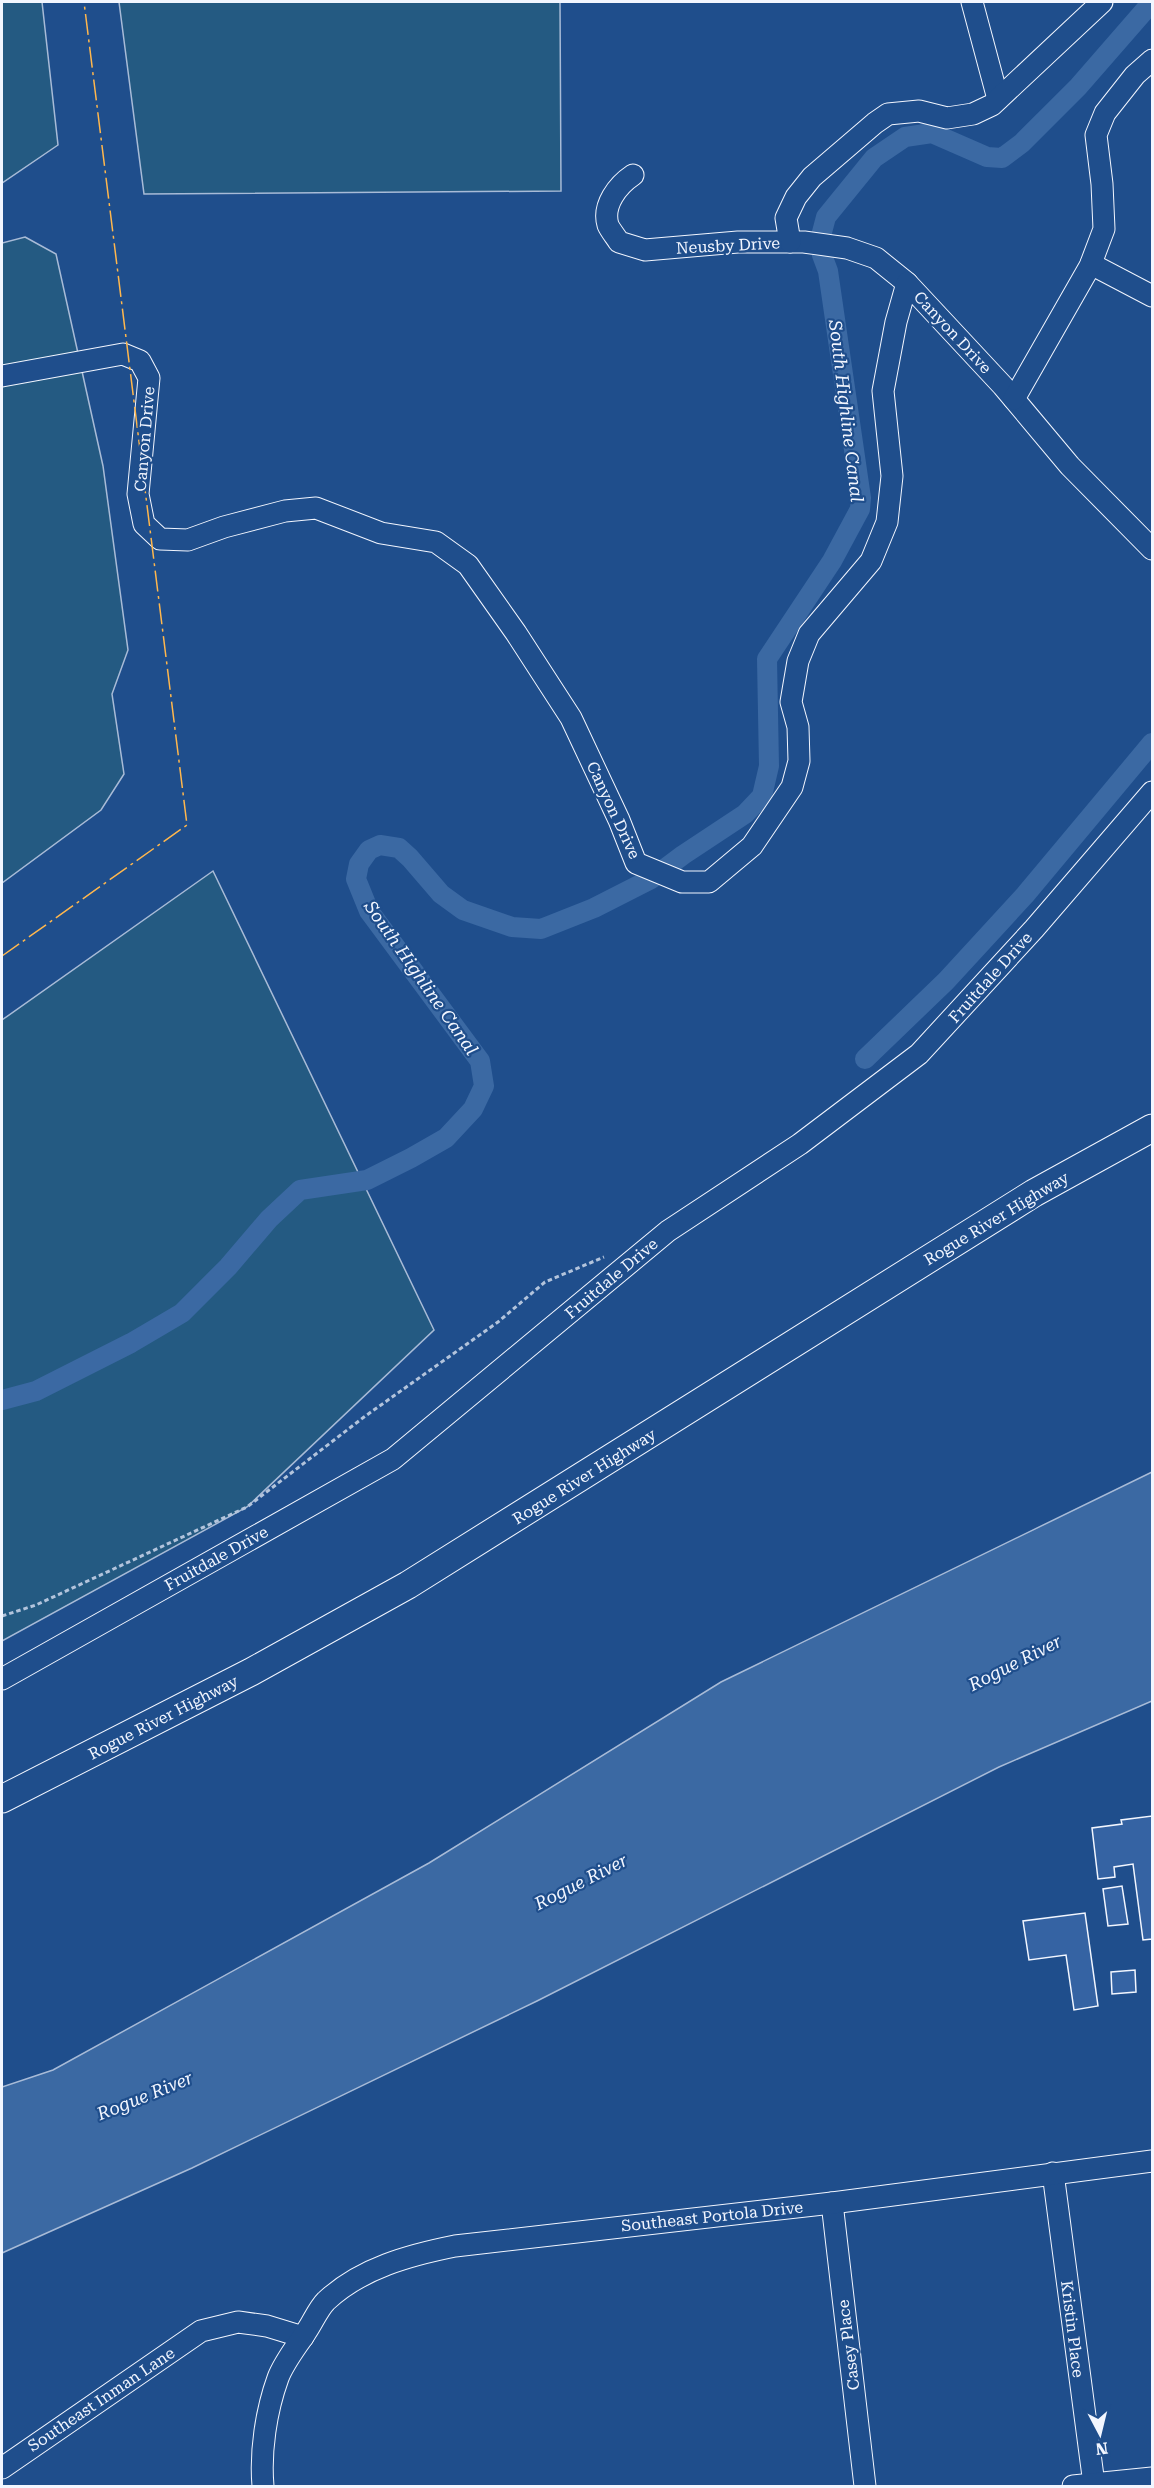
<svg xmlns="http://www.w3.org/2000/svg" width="1154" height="2488" font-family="'Roboto Serif',serif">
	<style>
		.green { fill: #245a82; stroke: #a8bbd7; stroke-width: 1.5 }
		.water { fill: #3b69a3; stroke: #a8bbd7; stroke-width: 1.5 }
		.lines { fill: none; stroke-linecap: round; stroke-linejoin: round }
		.canal { stroke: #3b69a3; stroke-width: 20 }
		.building { fill: #3563a3; stroke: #f2f6ff; stroke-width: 1.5 }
		.minor-casing { stroke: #f2f6ff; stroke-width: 23 }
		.major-casing { stroke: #f2f6ff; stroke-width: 29 }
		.path { stroke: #b3c4dc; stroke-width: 3; stroke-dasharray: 4.5 3; stroke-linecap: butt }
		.minor { stroke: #1f4e8c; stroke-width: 21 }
		.major { stroke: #1f4e8c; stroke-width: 27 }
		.power { stroke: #ffb74d; stroke-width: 1.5; stroke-dasharray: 21 4.5 3 4.5; stroke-linecap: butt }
		.labels { text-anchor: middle; stroke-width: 4.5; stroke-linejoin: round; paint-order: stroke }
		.street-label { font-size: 16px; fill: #f2f6ff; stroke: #1f4e8c }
		.water-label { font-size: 18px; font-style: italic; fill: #f2f6ff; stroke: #1f4e8c }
	</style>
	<rect width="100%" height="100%" fill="#1f4e8c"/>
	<g class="green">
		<path d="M2,2h40l16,143 -56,38z"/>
		<path d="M119,2h441l1,189 -417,3z"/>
		<path d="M25,237l31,17 47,212 25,184 -16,44 12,80 -23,36 -99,73v-640z"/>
		<path d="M213,871l221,459 -187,177 -245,134v-621z"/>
	</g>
	<path class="water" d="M1152,1472v229l-153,66 -462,234 -345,167 -190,85v-166l51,-17 376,-207 292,-181z"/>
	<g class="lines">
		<g class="canal">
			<path d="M865,1059l81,-78 79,-86 127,-152"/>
			<path d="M2,1400l34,-9 95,-48 51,-30 46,-46 41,-48 31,-29 67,-10 44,-22 35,-20 27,-29 11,-23 -4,-25 -111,-150 -13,-32 3,-15 10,-14 11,-5 19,3 11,10 31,36 22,16 49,17 29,2 53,-21 57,-29 32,-24 62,-41 17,-18 7,-30 -2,-107 65,-98 28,-52 1,-11 -33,-227 -6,-16 -1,-19 5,-19 48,-59 31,-21 27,-4 55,24 15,1 20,-15 56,-56 74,-85"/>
		</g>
	</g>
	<g class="building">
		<path d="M1152,1816v123l-9,1 -10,-76 -19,3 1,10 -17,2 -6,-51 30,-4 -1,-4z"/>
		<path d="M1122,1886l6,38 -20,2 -5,-37z"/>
		<path d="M1085,1913l13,93 -24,4 -8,-55 -37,5 -6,-39z"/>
		<path d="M1135,1970l1,22 -24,2 -1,-22z"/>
	</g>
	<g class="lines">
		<g class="minor-casing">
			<g id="minor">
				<path d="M972,2l26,97"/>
				<path d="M633,175c-15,10 -31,30 -25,50 2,5 8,12 11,17l26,8 93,-8h66l43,6 29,10 31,25"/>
				<path d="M790,242l-4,-24 10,-21 16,-20 63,-54 13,-9 31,-3 28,7 26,-4 19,-9 110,-103"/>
				<path d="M1091,264l61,32"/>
				<path d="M2,376l121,-22 17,7 9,17 -11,116 6,30 16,15 28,1 36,-13 61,-16 31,-3 65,25 55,9 32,23 48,68 55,85 48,102 17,43 46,19h27l43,-36 40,-59 7,-26 -1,-34 -7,-25 7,-41 11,-27 62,-73 16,-39 5,-46 -9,-85 13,-69 11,-39 96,103 67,80 82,83"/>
				<path d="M1014,399l76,-133 14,-37 -2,-45 -6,-49 9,-22 30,-38 17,-15"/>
				<path d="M2,1679l391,-220 275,-228 132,-87 119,-90 115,-125 118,-137"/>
				<path d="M1053,2173l41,311"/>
				<path d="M832,2203l33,283"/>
				<path d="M2,2468l199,-137 37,-9 29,4 36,11"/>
				<path d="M263,2486c-3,-34 3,-75 15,-108 6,-16 19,-32 28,-46 7,-10 12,-23 20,-31 35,-33 84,-46 129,-55l377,-43 320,-42"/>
				<path d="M1073,2486l79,-8"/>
			</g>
		</g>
		<g class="major-casing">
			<path id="major" d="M2,1799l249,-127 157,-87 626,-392 118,-65"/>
		</g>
		<path class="path" d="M2,1616l34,-11 211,-98 117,-90 134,-95 47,-40 59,-25"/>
		<use href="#minor" class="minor"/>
		<use href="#major" class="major"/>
		<path class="power" d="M2,956l185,-131 -103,-823"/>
	</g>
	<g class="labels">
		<g class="street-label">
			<text transform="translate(728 245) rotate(-3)" y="6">Neusby Drive</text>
			<text transform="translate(953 332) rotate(47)" y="6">Canyon Drive</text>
			<text transform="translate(144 439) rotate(-85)" y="6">Canyon Drive</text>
			<text transform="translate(614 810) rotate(65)" y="6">Canyon Drive</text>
			<text transform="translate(990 977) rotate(-48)" y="6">Fruitdale Drive</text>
			<text transform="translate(996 1218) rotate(-31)" y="6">Rogue River Highway</text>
			<text transform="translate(611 1278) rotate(-40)" y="6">Fruitdale Drive</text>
			<text transform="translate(584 1476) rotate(-32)" y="6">Rogue River Highway</text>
			<text transform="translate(216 1558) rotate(-29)" y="6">Fruitdale Drive</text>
			<text transform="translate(163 1717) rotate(-27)" y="6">Rogue River Highway</text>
			<text transform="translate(712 2216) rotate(-6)" y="6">Southeast Portola Drive</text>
			<text transform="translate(1073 2329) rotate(83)" y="6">Kristin Place</text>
			<text transform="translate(848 2345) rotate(-97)" y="6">Casey Place</text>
			<text transform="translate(101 2399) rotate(-34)" y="6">Southeast Inman Lane</text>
		</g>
		<g class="water-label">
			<text transform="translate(846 411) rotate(83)" y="6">South Highline Canal</text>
			<text transform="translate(421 978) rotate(55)" y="6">South Highline Canal</text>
			<text transform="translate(1015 1663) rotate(-27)" y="6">Rogue River</text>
			<text transform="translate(581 1882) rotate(-27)" y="6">Rogue River</text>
			<text transform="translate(145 2096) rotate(-22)" y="6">Rogue River</text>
		</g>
	</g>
	<rect width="1154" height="2488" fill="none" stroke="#f2f6ff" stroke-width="6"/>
	<g transform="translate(1100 2434) rotate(173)" stroke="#1f4e8c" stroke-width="4.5" paint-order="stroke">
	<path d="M0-4.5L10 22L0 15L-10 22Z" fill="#f2f6ff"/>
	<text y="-9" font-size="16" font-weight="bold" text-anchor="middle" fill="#f2f6ff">N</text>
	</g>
</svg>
